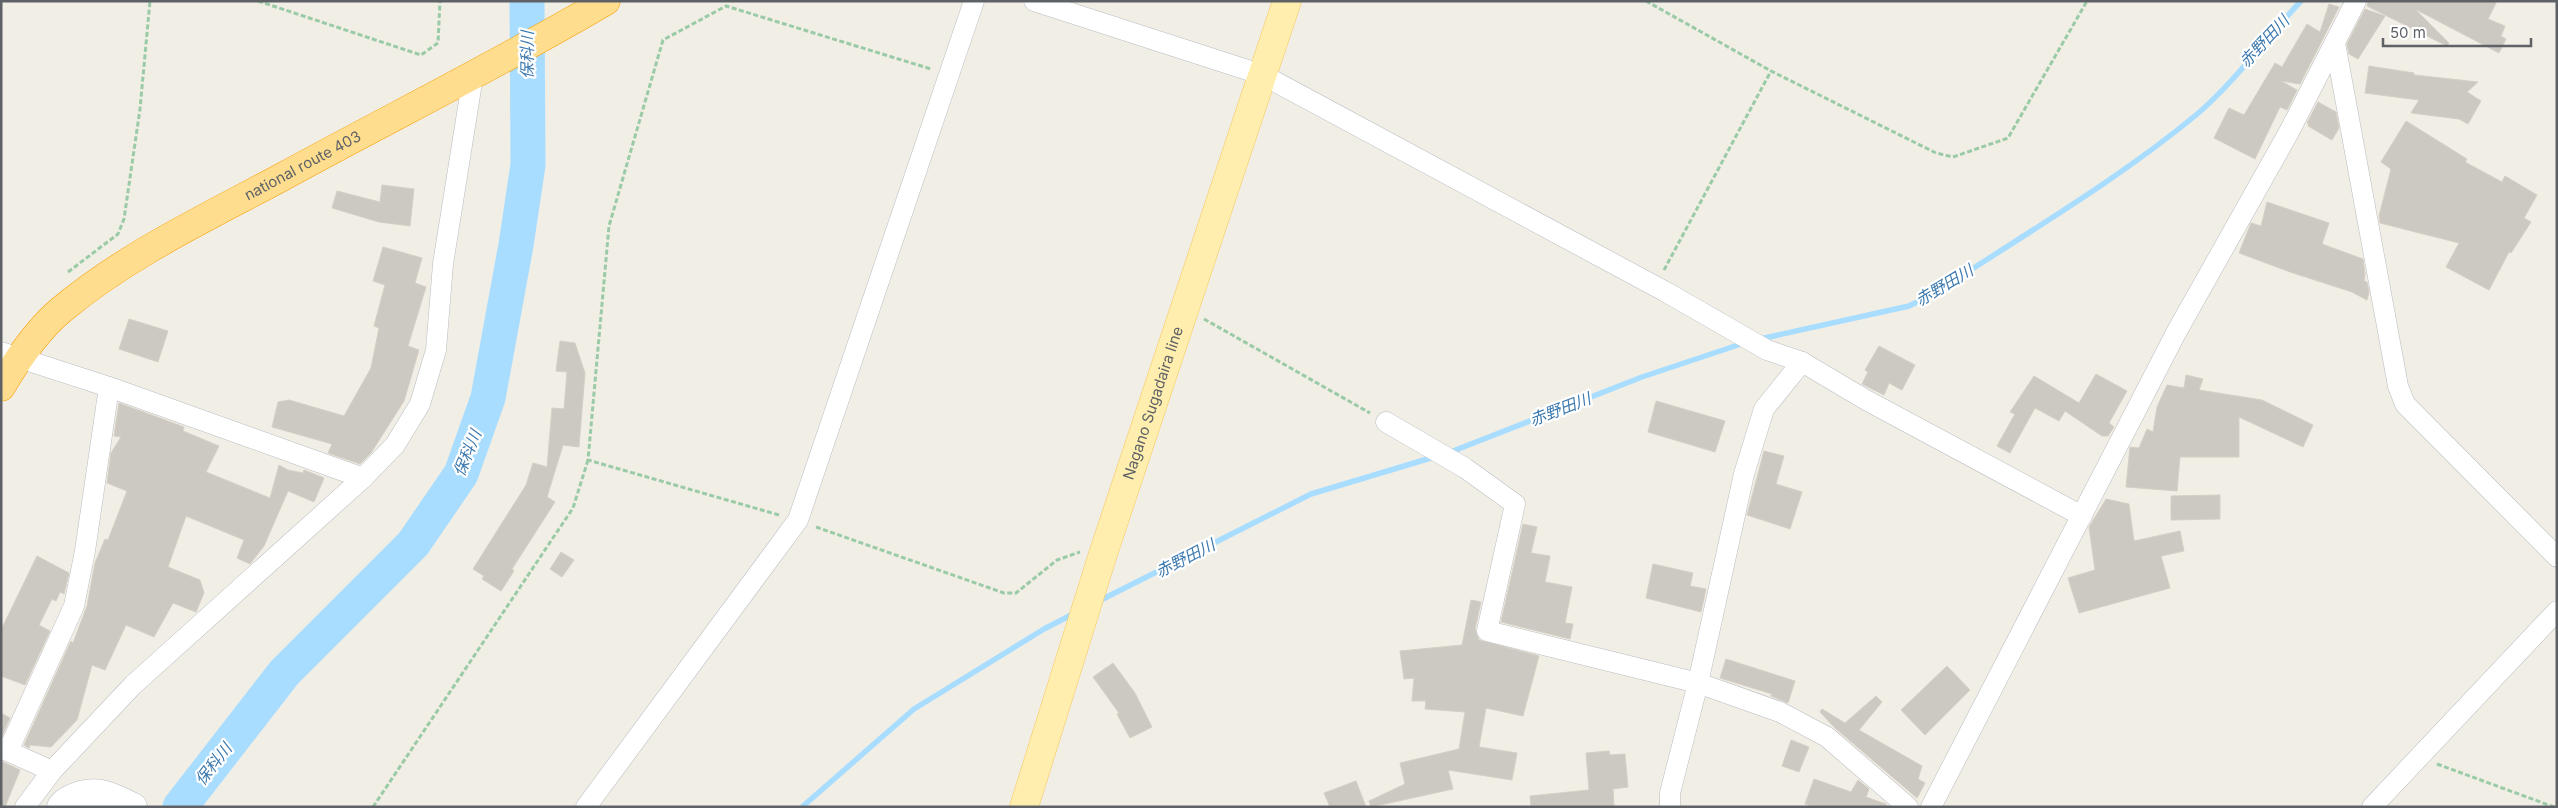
<svg xmlns="http://www.w3.org/2000/svg" width="2558" height="808" font-family="Inter,'Noto Sans JP',sans-serif">
	<style>
		.lines { fill: none; stroke-linecap: round; stroke-linejoin: round }
		.stream { stroke: #a8ddff; stroke-width: 5.5 }
		.river { stroke: #a8ddff; stroke-width: 35 }
		.building { fill: #ccc9c3; stroke: #d6cfc4 }
		.street-casing { stroke: #b9bcc0; stroke-width: 21 }
		.secondary-casing { stroke: #b9bdc2; stroke-width: 29 }
		.primary-casing { stroke: #f8c458; stroke-width: 29 }
		.highway-casing { stroke: #f79e00; stroke-width: 29 }
		.path { stroke: #9acba6; stroke-width: 3; stroke-dasharray: 5 2.5; stroke-linecap: butt }
		.street { stroke: #fff; stroke-width: 20 }
		.secondary { stroke: #fff; stroke-width: 28 }
		.primary { stroke: #ffeead; stroke-width: 28 }
		.highway { stroke: #ffdd8f; stroke-width: 28 }
		.labels { text-anchor: middle; stroke-width: 4.5; stroke-linejoin: round; paint-order: stroke }
		.street-label { font-size: 15px; fill: #5e6267; stroke: #fff }
		.water-label { font-size: 16px; font-style: italic; fill: #3c79ae; stroke: #fff }
	</style>
	<rect width="100%" height="100%" fill="#f1eee6"/>
	<g class="lines">
		<g class="stream">
			<path d="M1760,339l149,-33 25,-12c87,-58 181,-112 262,-179 38,-32 70,-77 105,-114"/>
			<path d="M1448,453l194,-76 102,-34"/>
			<path d="M1097,602l214,-108 123,-37"/>
			<path d="M802,807l112,-98 130,-80 31,-16"/>
		</g>
		<path class="river" d="M180,807l104,-134 129,-129 48,-70 27,-76 28,-153 12,-80 -1,-164"/>
	</g>
	<g class="building">
		<path d="M2368,1h129l-9,18 17,7 -4,10 5,3 -7,14 -84,-44 34,34 -2,3 -80,-40z"/>
		<path d="M2329,4l10,3 -39,77 -19,-3 16,9 -10,20 -7,-3 -25,52 -41,-21 15,-30 15,7 31,-52 7,4 25,-43 13,8z"/>
		<path d="M2365,9l20,7 -27,43 -9,-5 -2,-10z"/>
		<path d="M2369,66l45,7v2l64,7 -11,10 14,9 -13,23 -9,-5 -48,-6 8,-13 -54,-7z"/>
		<path d="M2318,102l18,10 3,16 -7,12 -24,-14 1,-2 -2,-1z"/>
		<path d="M2406,121l61,38 -2,3 37,20 3,-6 32,19 -13,23 7,4 -20,31 -2,-1 -20,38 -43,-23 13,-24 -79,-20 -1,-7 12,-47 -10,-7z"/>
		<path d="M382,185l32,4 -4,37 -31,-4 -47,-14 5,-17 43,11z"/>
		<path d="M2267,202l62,21 -7,21 41,15 2,15 -1,7 3,1 2,10 -2,8 -15,-8 -62,-20 -51,-19 12,-30 10,3z"/>
		<path d="M383,247l39,11 -7,25 11,4 -18,59 11,4 -15,51 -33,52 -11,11 -32,-11 4,-9 -60,-17 6,-25 11,-2 55,16 27,-48 8,-40 -5,-2 11,-41 -12,-4z"/>
		<path d="M129,319l39,12 -10,31 -39,-13z"/>
		<path d="M560,341l15,2 10,30 -6,74 -16,-2 -16,52 8,5 -43,67 2,2 -13,20 -19,-12 2,-3 -11,-7 53,-84 7,-22 14,4 5,-59 12,1 3,-37 -11,-1z"/>
		<path d="M1879,346l36,19 -13,25 -13,-7 -5,12 -22,-11 6,-12 -3,-2z"/>
		<path d="M2096,374l31,17 -18,32 5,4 -6,9h-6l-37,-25 -6,10 -24,-13 -25,45 -13,-7 18,-32 -5,-2 24,-36 45,27z"/>
		<path d="M2186,375l17,4 -4,11 63,10 51,25 -10,22 -64,-30v40h-59l-3,34 -51,-4 4,-40 9,1 8,-19 6,3 4,-25 10,-22 17,3z"/>
		<path d="M1656,401l69,20 -10,31 -67,-20z"/>
		<path d="M119,403l65,24 -1,4 36,15 -13,26 64,26 9,-33 9,5 15,3 1,-3 20,8 -10,24 -26,-11 -24,55 -14,18 -13,-6 7,-18 -58,-24 -18,51 32,13 4,13 -8,19 -23,-9 -19,34 -28,-12 -21,45 -13,-5 -15,55 -26,27 -21,-2 -1,3 -5,-3 47,-104 2,2 14,-37 8,-43 10,-24 3,1 19,-49 -20,-8 4,-30 10,-16 -7,-1z"/>
		<path d="M1764,451l20,5 -8,28 26,8 -12,37 -43,-14z"/>
		<path d="M2220,495v24l-49,1v-24z"/>
		<path d="M2106,499l23,5 5,37 46,-10 4,20 -23,5 9,32 -91,25 -11,-35 27,-8 -6,-43z"/>
		<path d="M1523,524l14,3 -6,26 19,3 -5,26 27,5 -7,36 8,1 -3,15 -69,-17z"/>
		<path d="M561,552l13,8 -12,17 -12,-8z"/>
		<path d="M37,556l32,17 -5,21 -4,-2 -4,9 -4,-2 -13,26 11,6 -25,54 -24,-9v-46z"/>
		<path d="M1653,564l40,9 -3,13 16,3 -5,23 -55,-14z"/>
		<path d="M1471,600l10,2 -6,27 4,11 60,16 -16,60 -37,-8 -7,39 38,6 -5,27 -64,-10 5,19 -82,18 -2,-6 36,-17 -5,-21 59,-14 6,-37 -40,-3 1,-8h-14l2,-23 -10,1 -4,-28 62,-6z"/>
		<path d="M1726,659l69,22 -7,22 -17,-7 1,-2 -52,-16z"/>
		<path d="M1113,663l22,30 17,34 -22,11 -13,-24 2,-1 -26,-36z"/>
		<path d="M1947,666l23,24 -45,45 -24,-25z"/>
		<path d="M1876,696l6,6 -23,28 63,36 -4,13 7,4 -8,15 -82,-70 -15,-16 2,-3 23,14z"/>
		<path d="M1,713l9,5 -8,18h-1z"/>
		<path d="M1791,740l18,7 -10,25 -17,-6z"/>
		<path d="M1609,751l1,4 15,-1 3,33 -15,2 1,18h-83l-1,-11 59,-6 -3,-37z"/>
		<path d="M1,761l19,9 -15,37h-4z"/>
		<path d="M1814,779l37,13 7,-12 11,9 -3,8 20,7 1,3h-73l-9,-3z"/>
		<path d="M1356,781l10,26h-36l-6,-14z"/>
	</g>
	<g class="lines">
		<g class="street-casing">
			<g id="street">
				<path d="M1034,1l229,74 403,217 101,58 35,12 64,38 216,116"/>
				<path d="M2335,43l63,343 7,18 152,153"/>
				<path d="M1,352l108,35 254,91"/>
				<path d="M1386,422l79,46 50,36 -28,127 211,52 82,29 47,25 81,70"/>
				<path d="M1,748l51,23"/>
				<path d="M8,751l66,-145 11,-55 24,-164"/>
				<path d="M25,807l27,-36 81,-86 230,-207 32,-33 25,-41 16,-54 7,-86 30,-188"/>
				<path d="M586,807l212,-287 176,-519"/>
				<path d="M1670,807v-14l28,-110 46,-209 20,-65 38,-47"/>
				<path d="M1931,807l246,-476 112,-199 67,-131"/>
				<path d="M2372,807l185,-196"/>
			</g>
		</g>
		<g class="secondary-casing">
			<path id="secondary" d="M61,807c3,-5 7,-7 12,-9 23,-11 39,-1 60,9"/>
		</g>
		<g class="primary-casing">
			<g id="primary">
				<path id="s1" d="M1024,807l79,-253 184,-553"/>
			</g>
		</g>
		<g class="highway-casing">
			<g id="highway">
				<path id="s2" d="M1,387c16,-27 36,-57 60,-77 67,-56 147,-93 223,-134 108,-59 217,-113 322,-175"/>
			</g>
		</g>
		<g class="path">
			<path d="M258,1l163,54 17,-12 2,-42"/>
			<path d="M1646,1l125,70 165,82 17,4 55,-19 79,-137"/>
			<path d="M1664,270l107,-199"/>
			<path d="M68,272l50,-38 6,-15 16,-110 10,-108"/>
			<path d="M1204,319l166,94"/>
			<path d="M779,515l-191,-55 21,-234 54,-186 63,-34 205,63"/>
			<path d="M816,527l188,66h12l41,-33 23,-8"/>
			<path d="M2437,764l117,43"/>
			<path d="M373,807l200,-299 15,-48"/>
		</g>
		<use href="#street" class="street"/>
		<use href="#secondary" class="secondary"/>
		<use href="#primary" class="primary"/>
		<use href="#highway" class="highway"/>
	</g>
	<g class="labels">
		<g class="street-label">
			<text dy="5" stroke="none"><textPath href="#s2" startOffset="380">national route 403</textPath></text>
			<text dy="5" stroke="none"><textPath href="#s1" startOffset="424">Nagano Sugadaira line</textPath></text>
		</g>
		<g class="water-label">
			<text transform="translate(2264 41) rotate(-47)" y="6">赤野田川</text>
			<text transform="translate(527 55) rotate(-90)" y="6">保科川</text>
			<text transform="translate(1944 285) rotate(-31)" y="6">赤野田川</text>
			<text transform="translate(1560 409) rotate(-21)" y="6">赤野田川</text>
			<text transform="translate(467 453) rotate(-68)" y="6">保科川</text>
			<text transform="translate(1185 558) rotate(-27)" y="6">赤野田川</text>
			<text transform="translate(213 764) rotate(-52)" y="6">保科川</text>
		</g>
	</g>
	<rect width="2558" height="808" fill="none" stroke="#5e6267" stroke-width="5"/>
	<path d="M2383 38v8h148v-8" fill="none" stroke="#5e6267" stroke-width="2.5"/>
	<text x="2390" y="38" font-size="15" fill="#5e6267" stroke="#ffffff" stroke-width="4" paint-order="stroke">50 m</text>
</svg>
